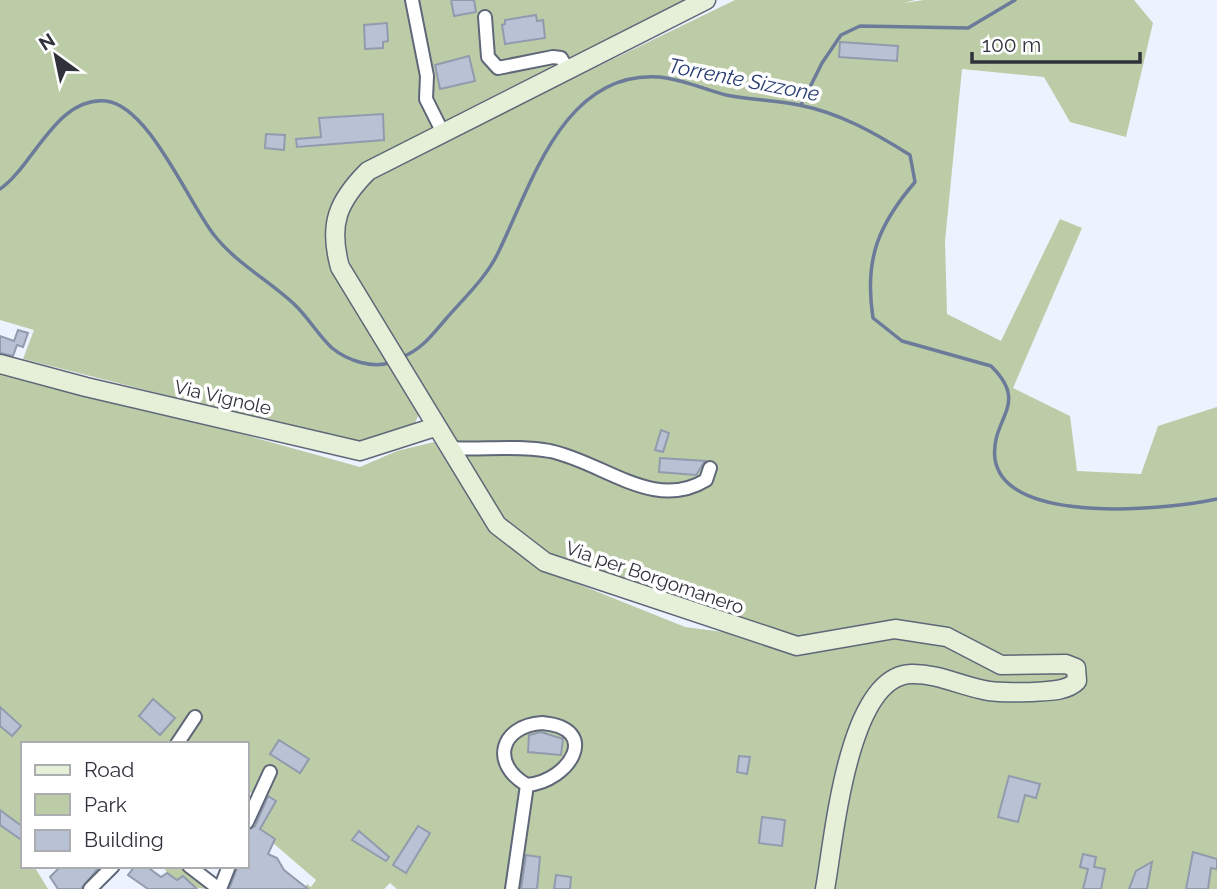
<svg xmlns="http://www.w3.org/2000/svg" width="1217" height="889" font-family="Raleway,sans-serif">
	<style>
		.green { fill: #bbcca7 }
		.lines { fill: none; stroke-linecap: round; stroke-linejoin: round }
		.stream { stroke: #6d7b9a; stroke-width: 3.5 }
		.building { fill: #b9c2d5; stroke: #929bad; stroke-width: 2 }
		.street-casing { stroke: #5f6778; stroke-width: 16 }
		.secondary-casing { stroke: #5f6778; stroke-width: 21 }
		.street { stroke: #fff; stroke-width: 12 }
		.secondary { stroke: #e6f0d8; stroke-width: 18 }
		.labels { text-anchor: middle; stroke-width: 7; stroke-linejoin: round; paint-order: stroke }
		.street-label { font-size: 19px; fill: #2f323a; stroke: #fff }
		.water-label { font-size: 21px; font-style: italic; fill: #2a3e74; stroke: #fff }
	</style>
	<rect width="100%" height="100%" fill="#edf2ff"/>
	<g class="green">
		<path d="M0,0h699l-340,170 -17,15 -8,19 -3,50 92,152 -10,21 -54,17 -336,-85 11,-29 -34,-10z"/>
		<path d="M735,0h180l-11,3 20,-3h210l19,23 -27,114 -56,-15 -26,-45 -82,-8 -17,172 2,73 54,27 59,-122 22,9 -69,160 57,28 7,55 64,3 17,-48 59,-19v482h-385l12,-138 -28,138h-419l-7,-6 -6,6h-81l4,-5 4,3 5,-7 -43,-37 2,-4 -15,-10 16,-28 -11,-6 -18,-3v-48h-224v122h11l14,23h-48v-522l360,100 37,-16 37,-9 55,87 52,40 144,58 62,8 -198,-75 -45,-40 -153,-254c-15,-48 -11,-55 23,-91z"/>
		<path d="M163,866h22l31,23c-20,0 -43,-3 -53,-23z"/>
	</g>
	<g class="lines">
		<g class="stream">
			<path d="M801,105l21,-42 19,-28 19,-9 108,2 47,-28"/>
			<path d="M0,189c33,-22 56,-93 106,-88 43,5 82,101 108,134 22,28 54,45 80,69 14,13 24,31 38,44 16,13 41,21 60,14"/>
			<path d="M402,357c19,-7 30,-22 43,-37 18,-21 41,-42 53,-67 33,-67 65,-183 161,-176 22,2 45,12 67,18 24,5 49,5 73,10 41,8 76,28 111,50l5,27c-37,43 -51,78 -42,136l29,23 89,25c40,39 -1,52 4,93 10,68 177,50 222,40"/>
		</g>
	</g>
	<g class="building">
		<path d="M451,0h23l2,12 -22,4z"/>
		<path d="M536,15l1,6 6,-1 2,18 -40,6 -3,-19 3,-1v-4z"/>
		<path d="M387,23l1,18 -5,1v6l-18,1 -1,-24z"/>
		<path d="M840,42l58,4 -1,15 -58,-4z"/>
		<path d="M469,56l6,25 -35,8 -5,-24z"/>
		<path d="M383,114l1,26 -87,7 -1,-8 25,-2 -2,-19z"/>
		<path d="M266,134l19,1 -1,15 -19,-2z"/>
		<path d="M18,330l10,3 -5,14 -6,-2 -4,11 -13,-3v-17l14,5z"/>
		<path d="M661,430l8,3 -6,19 -8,-2z"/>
		<path d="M660,458l45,3 -9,14 -37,-3z"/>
		<path d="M153,699l22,19 -15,17 -21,-19z"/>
		<path d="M0,707l21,19 -9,10 -12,-10z"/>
		<path d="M541,732l22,7 -2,16 -33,-3 1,-17z"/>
		<path d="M279,740l30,19 -9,14 -30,-19z"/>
		<path d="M739,756l11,1 -3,17 -10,-2z"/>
		<path d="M1009,776l31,8 -4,14 -11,-3 -7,27 -20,-5z"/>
		<path d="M268,796l8,5 -16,28 15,10 -7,15 9,4 7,12 24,19h-79l9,-23h9v-35l8,-5z"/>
		<path d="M0,810l23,17v14l-23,-16z"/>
		<path d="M762,817l23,3 -3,26 -23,-3z"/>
		<path d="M418,826l12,7 -24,40 -13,-8z"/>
		<path d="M359,831l30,26 -3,4 -34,-21z"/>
		<path d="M1193,852l24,7v10l-6,-1 -3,21h-22z"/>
		<path d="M1083,854l13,3 -2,10 11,2 -4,20h-18l5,-20 -8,-2z"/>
		<path d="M526,855l14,2 -3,32h-16z"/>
		<path d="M1152,862l-5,27h-18l7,-18z"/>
		<path d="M61,866h39l-19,23h-23l-8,-12z"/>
		<path d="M135,866h11l15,11 6,-4 10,7 6,-4 14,13h-49l-20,-14z"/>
		<path d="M556,875l15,2 -1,12h-16z"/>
	</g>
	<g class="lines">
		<g class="street-casing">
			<g id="street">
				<path d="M412,0l15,76 -1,23 17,34"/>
				<path d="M485,17l3,40 10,11 55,-11 8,1 6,10"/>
				<path d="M448,448c34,2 69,-3 102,3 53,11 104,61 156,29l4,-12"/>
				<path d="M542,723c60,5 28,58 -15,62 -37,-21 -27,-59 15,-62z"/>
				<path d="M177,744l18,-27"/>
				<path d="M247,822l23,-50"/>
				<path d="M189,866l30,23"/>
				<path d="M90,889l23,-23"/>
				<path d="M220,889l9,-23"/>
				<path d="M512,889l15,-104"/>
			</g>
		</g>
		<g class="secondary-casing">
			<g id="secondary">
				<path d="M706,0l-338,171c-30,30 -40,53 -28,96l157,258 48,37 252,84 98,-17 52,8 54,28 65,-1 10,4 1,13c-11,11 -31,10 -45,11 -15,0 -29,1 -43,-1 -26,-4 -51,-18 -78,-17 -64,2 -77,167 -86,215"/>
				<path d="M0,364l86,23 274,64 75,-24"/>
			</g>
		</g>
		<use href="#street" class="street"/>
		<use href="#secondary" class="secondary"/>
	</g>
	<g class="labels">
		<g class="street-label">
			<text transform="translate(223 397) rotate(13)" y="7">Via Vignole</text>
			<text transform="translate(655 577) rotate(19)" y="7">Via per Borgomanero</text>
		</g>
		<g class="water-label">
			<text transform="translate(744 80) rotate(11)" y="7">Torrente Sizzone</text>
		</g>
	</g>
	<rect x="21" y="742" width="228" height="126" fill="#ffffff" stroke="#acadb0" stroke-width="2"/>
	<rect x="35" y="765" width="35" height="10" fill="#e6f0d8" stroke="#acadb0" stroke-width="2"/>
	<text x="84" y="777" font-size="21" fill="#2f323a">Road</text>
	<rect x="35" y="794" width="35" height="21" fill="#bbcca7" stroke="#acadb0" stroke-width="2"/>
	<text x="84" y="812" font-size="21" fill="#2f323a">Park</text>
	<rect x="35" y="830" width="35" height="21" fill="#b9c2d5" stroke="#acadb0" stroke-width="2"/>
	<text x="84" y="847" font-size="21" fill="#2f323a">Building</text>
	<g transform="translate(56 56) rotate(327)" stroke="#ffffff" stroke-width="5" paint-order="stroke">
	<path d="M0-5L12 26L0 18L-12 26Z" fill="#2f323a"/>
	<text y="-10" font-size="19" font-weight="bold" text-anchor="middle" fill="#2f323a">N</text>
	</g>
	<path d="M972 52v10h168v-10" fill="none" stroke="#2f323a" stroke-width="3.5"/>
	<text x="982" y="52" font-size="21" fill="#2f323a" stroke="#ffffff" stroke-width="5" paint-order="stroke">100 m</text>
</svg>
